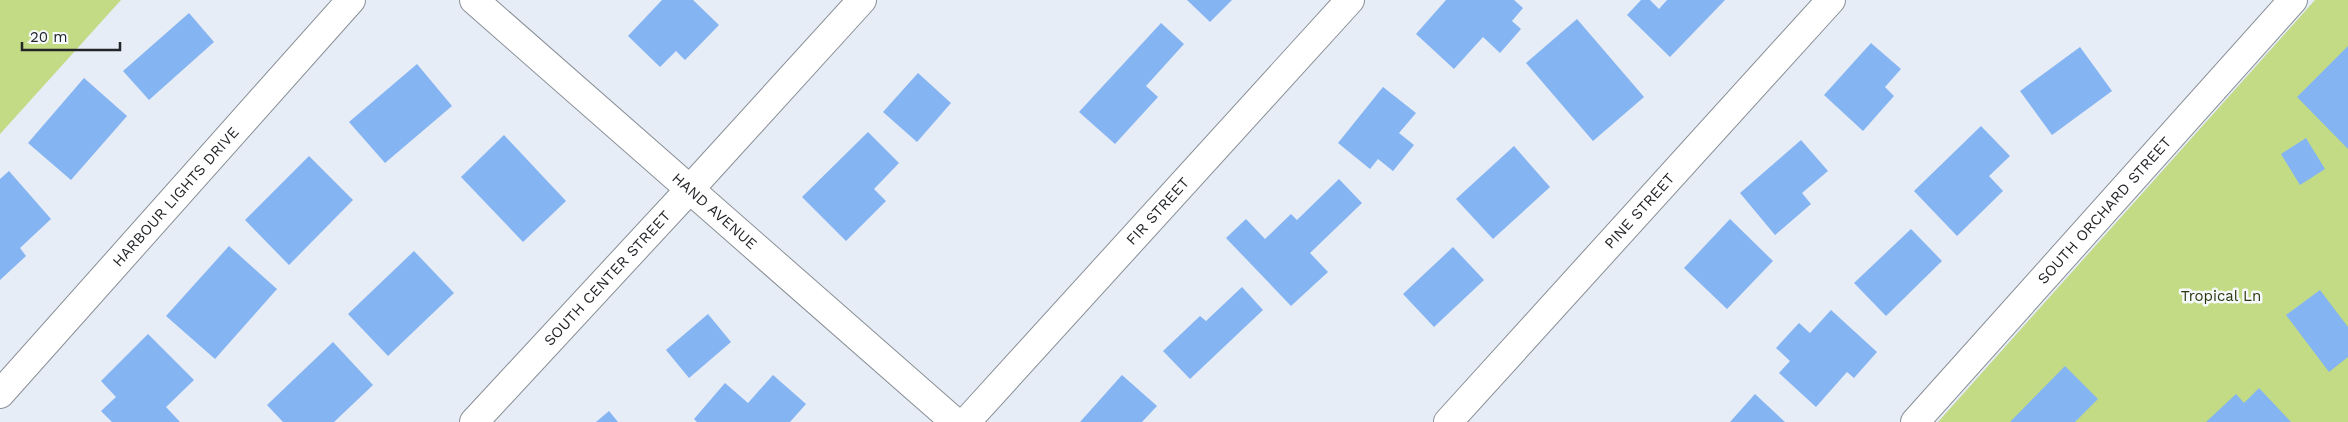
<svg xmlns="http://www.w3.org/2000/svg" width="2348" height="422" font-family="'Work Sans',sans-serif">
	<style>
		.green { fill: #c3db85 }
		.building { fill: #85b4f3 }
		.lines { fill: none; stroke-linecap: round; stroke-linejoin: round }
		.minor-casing { stroke: #898f96; stroke-width: 30 }
		.minor { stroke: #fff; stroke-width: 28 }
		.labels { text-anchor: middle; stroke-width: 5; stroke-linejoin: round; paint-order: stroke }
		.street-label { font-size: 15px; fill: #232528; stroke: #f7fafd }
		.park-label { font-size: 15px; fill: #2c360c; stroke: #f7fafd }
	</style>
	<rect width="100%" height="100%" fill="#e6edf6"/>
	<g class="green">
		<path d="M0,0h121l-121,134z"/>
		<path d="M2315,0h33v422h-410z"/>
	</g>
	<g class="building">
		<path d="M662,0h31l26,25 -34,35 -9,-9 -16,16 -32,-31z"/>
		<path d="M1187,0h45l-22,22z"/>
		<path d="M1446,0h68l9,8 -11,13 9,8 -21,24 -17,-16 -29,32 -38,-35z"/>
		<path d="M1641,0h9l9,9 8,-9h58l-55,57 -43,-42z"/>
		<path d="M189,13l25,29 -65,58 -26,-29z"/>
		<path d="M1577,19l67,78 -51,44 -67,-78z"/>
		<path d="M1161,23l23,21 -38,42 12,11 -43,47 -36,-32z"/>
		<path d="M1871,43l30,26 -16,18 9,9 -31,35 -39,-36z"/>
		<path d="M2348,46v103l-51,-52z"/>
		<path d="M2080,47l32,44 -60,44 -32,-44z"/>
		<path d="M417,64l35,42 -67,57 -36,-41z"/>
		<path d="M918,73l33,30 -34,39 -34,-30z"/>
		<path d="M84,78l43,38 -56,64 -43,-37z"/>
		<path d="M1383,87l33,26 -17,20 15,12 -21,26 -15,-12 -8,10 -32,-26z"/>
		<path d="M1981,126l29,30 -21,20 14,15 -46,45 -43,-45z"/>
		<path d="M868,132l31,31 -25,26 12,12 -40,40 -44,-44z"/>
		<path d="M504,135l62,66 -43,41 -62,-65z"/>
		<path d="M2306,138l19,31 -25,16 -19,-31z"/>
		<path d="M1801,140l27,31 -26,22 9,11 -36,31 -35,-42z"/>
		<path d="M1514,146l36,41 -57,52 -37,-40z"/>
		<path d="M309,156l44,44 -64,65 -44,-45z"/>
		<path d="M9,171l42,48 -31,29 6,8 -26,24v-101z"/>
		<path d="M1339,179l23,24 -52,50 18,19 -37,34 -65,-68 20,-19 19,20 26,-25 6,6z"/>
		<path d="M1730,219l43,42 -46,48 -43,-41z"/>
		<path d="M1911,229l31,32 -56,55 -32,-33z"/>
		<path d="M229,246l48,43 -62,70 -49,-43z"/>
		<path d="M1453,247l31,33 -50,47 -31,-33z"/>
		<path d="M414,251l40,42 -66,63 -40,-42z"/>
		<path d="M1242,287l21,23 -73,69 -27,-28 37,-35 6,5z"/>
		<path d="M2320,290l28,37v30l-19,15 -43,-57z"/>
		<path d="M1831,310l46,42 -23,26 -7,-6 -31,35 -37,-34 11,-12 -14,-13 23,-25 11,10z"/>
		<path d="M708,314l23,28 -42,36 -23,-28z"/>
		<path d="M148,334l46,46 -28,27 14,15h-68l-11,-11 15,-14 -15,-16z"/>
		<path d="M333,342l40,43 -39,37h-51l-16,-17z"/>
		<path d="M2065,366l33,33 -23,23h-65z"/>
		<path d="M773,375l33,29 -16,18h-93l-3,-3 31,-36 23,20z"/>
		<path d="M1122,375l35,31 -15,16h-62z"/>
		<path d="M2259,388l32,34h-85l30,-28 8,9z"/>
		<path d="M1755,394l30,28h-55z"/>
		<path d="M609,411l9,11h-22z"/>
	</g>
	<g class="lines">
		<g class="minor-casing">
			<g id="minor">
				<path id="s1" d="M474,0l481,422"/>
				<path id="s2" d="M0,394l351,-394"/>
				<path id="s3" d="M474,422l216,-233 172,-189"/>
				<path id="s4" d="M966,422l384,-422"/>
				<path id="s5" d="M1448,422l383,-422"/>
				<path id="s6" d="M1915,422l378,-422"/>
			</g>
		</g>
		<use href="#minor" class="minor"/>
	</g>
	<g class="labels">
		<g class="street-label">
			<text dy="5" stroke="none"><textPath href="#s2" startOffset="264">HARBOUR LIGHTS DRIVE</textPath></text>
			<text dy="5" stroke="none"><textPath href="#s1" startOffset="320">HAND AVENUE</textPath></text>
			<text dy="5" stroke="none"><textPath href="#s4" startOffset="285">FIR STREET</textPath></text>
			<text dy="5" stroke="none"><textPath href="#s5" startOffset="285">PINE STREET</textPath></text>
			<text dy="5" stroke="none"><textPath href="#s6" startOffset="284">SOUTH ORCHARD STREET</textPath></text>
			<text dy="5" stroke="none"><textPath href="#s3" startOffset="196">SOUTH CENTER STREET</textPath></text>
		</g>
		<g class="park-label">
			<text x="2221" y="301">Tropical Ln</text>
		</g>
	</g>
	<path d="M22 42v8h98v-8" fill="none" stroke="#232528" stroke-width="2.5"/>
	<text x="30" y="42" font-size="15" fill="#232528" stroke="#f7fafd" stroke-width="4" paint-order="stroke">20 m</text>
</svg>
